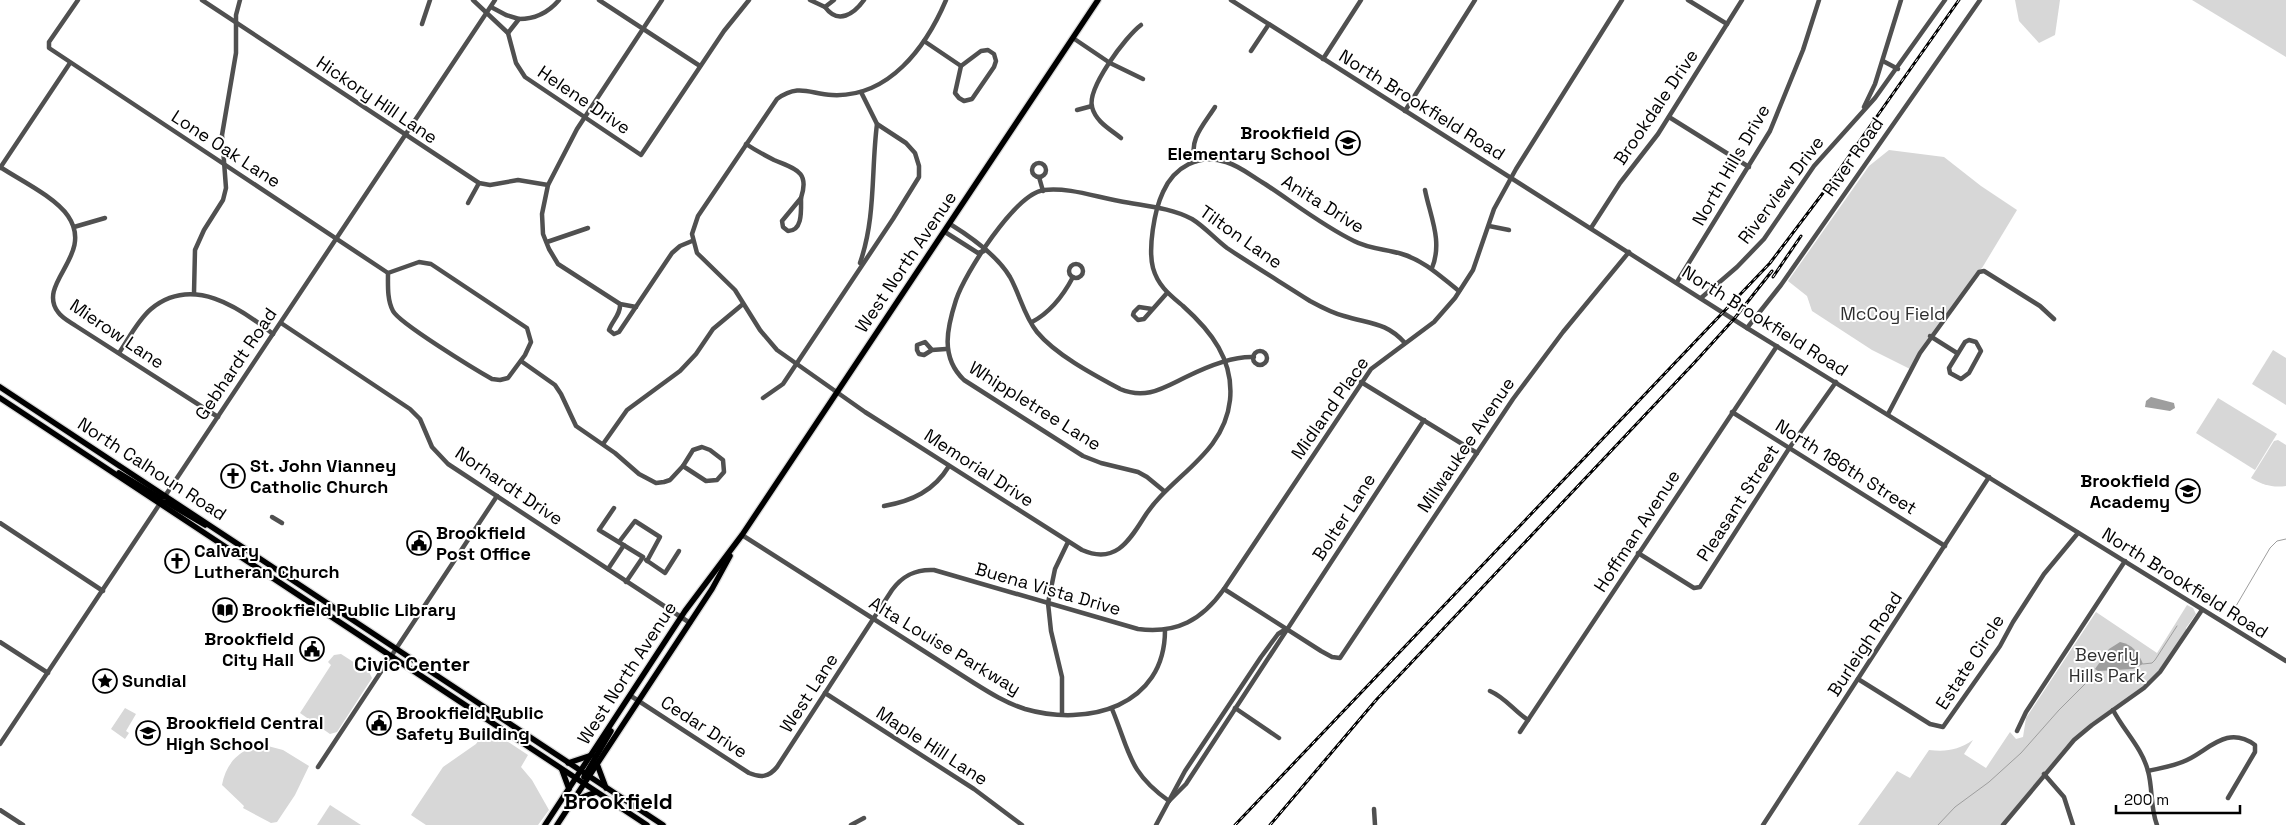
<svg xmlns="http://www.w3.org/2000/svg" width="2286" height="825" font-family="'Space Grotesk',sans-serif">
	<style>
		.green { fill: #d7d7d7 }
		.water { fill: #9e9e9e }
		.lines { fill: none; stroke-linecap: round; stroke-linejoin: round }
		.stream { stroke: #9e9e9e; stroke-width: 1 }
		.major-casing { stroke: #dbdbdb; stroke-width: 8 }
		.minor { stroke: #505050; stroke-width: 4.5 }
		.major { stroke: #000; stroke-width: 5.5 }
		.rail-casing { stroke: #000; stroke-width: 3 }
		.rail { stroke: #fff; stroke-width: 1; stroke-dasharray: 4; stroke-linecap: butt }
		.labels { text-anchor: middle; stroke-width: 4; stroke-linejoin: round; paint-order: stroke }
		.street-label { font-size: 18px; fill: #000; stroke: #fff }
		.poi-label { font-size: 18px; font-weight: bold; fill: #000; stroke: #fff; text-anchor: start }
		.park-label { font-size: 18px; fill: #2e2e2e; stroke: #fff }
		.quarter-label { font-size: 20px; font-weight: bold; fill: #000; stroke: #fff }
		.district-label { font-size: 22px; font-weight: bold; fill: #000; stroke: #fff }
	</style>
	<rect width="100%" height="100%" fill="#fff"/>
	<g class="green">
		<path d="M2015,0h45l-5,35 -16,8 -20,-22z"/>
		<path d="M2192,0h94v57z"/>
		<path d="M1889,150l55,7 37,29 36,24 -35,58 -7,6 -65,95 -38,-19 -60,-39 -5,-15 -19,-15 81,-115z"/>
		<path d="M2273,350l13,8v47l-34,-21z"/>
		<path d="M2218,398l59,36 -22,36 -59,-37z"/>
		<path d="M2278,440l8,5v41c-13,2 -23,-1 -35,-8l23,-37z"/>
		<path d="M2187,605l6,3 3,6 -10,14 1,3 -30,42 -20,19 -46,31 -25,23 -65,79h-143l39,-54 13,7 19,-28c18,2 29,0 44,-10l-9,14 22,14 24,-36 6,7 7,-2 3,-19 70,-106 61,41z"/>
		<path d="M341,654l28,18 3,6 -35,54 -7,2 -30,-21 31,-48 -3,-3 6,-7z"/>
		<path d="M125,708l11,6 -10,17 3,2 -4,6 -14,-10z"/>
		<path d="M487,728l41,27 -7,12 11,13 17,30 -11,15h-112l-15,-10 32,-48 33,-23z"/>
		<path d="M264,745l19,5 26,16 -14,29 -18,27 -6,1 -28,-15 1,-2 -22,-21c4,-23 19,-37 42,-40z"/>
		<path d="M330,805l31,20h-44z"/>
	</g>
	<g class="water">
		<path d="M2151,397l23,6 1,5 -5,3 -25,-4 1,-6z"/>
		<path d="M2120,642c13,3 18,10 23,22l-10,5 -35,2 -3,-2 14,-20z"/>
	</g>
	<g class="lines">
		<g class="stream">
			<path d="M2229,618l41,-70 7,-7 9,-2"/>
			<path d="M2143,664l9,-1 3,-3 22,-34"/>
			<path d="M1938,825l17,-18 34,-25 32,-29 38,-43 39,-39"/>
		</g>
		<g class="major-casing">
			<g id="major">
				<path d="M0,387l663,438"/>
				<path d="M0,398l647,427"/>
				<path d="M119,473l41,25 5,-2"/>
				<path d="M160,503l6,-1 39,23"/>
				<path d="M568,763l24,-8"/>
				<path d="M597,764l9,24"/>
				<path d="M562,770l7,19"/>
				<path d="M584,777l27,-46"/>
				<path d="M575,800l21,-8"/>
				<path d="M545,825l140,-214 57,-76 356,-535"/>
				<path d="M557,825l155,-236 18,-33"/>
			</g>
		</g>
		<g class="minor">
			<path d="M78,0l-29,42v6l339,225"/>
			<path d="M202,0l277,183 11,2 28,-5 30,5"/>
			<path d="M473,0l35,33 8,30 9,14 116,78 83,-124 25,-31"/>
			<path d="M599,0l101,66"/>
			<path d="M810,0l15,7"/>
			<path d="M834,0l-9,7c13,18 29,7 39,-7"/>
			<path d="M946,0c-20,47 -57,98 -114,95 -22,-1 -33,-12 -55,4l-79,117 -6,18 5,19 38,37 25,40 17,20 88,62 217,138c32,14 46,-7 61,-31 26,-43 81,-63 87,-119 4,-40 -19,-69 -47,-94 -13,-11 -25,-20 -30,-38 -5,-19 1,-57 10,-76 11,-25 36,-39 63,-30 14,4 27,15 39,22 29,19 58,42 89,57 15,8 32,8 48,13 23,7 38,22 57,37"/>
			<path d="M1231,0l516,328 539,333"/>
			<path d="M1688,0l39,24"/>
			<path d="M491,7l15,8 13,4"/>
			<path d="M422,24l8,-24"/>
			<path d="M508,33l11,-14c17,0 29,-6 40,-19"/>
			<path d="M1073,38l37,25 33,16"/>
			<path d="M924,41l37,25"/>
			<path d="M988,50l6,4 2,7 -2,6 -22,32 -8,2 -5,-3 -4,-5 6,-27 20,-15z"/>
			<path d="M1251,51l18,-27"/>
			<path d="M1323,59l38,-59"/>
			<path d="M1883,61l15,8"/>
			<path d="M1864,107l11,-23 26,-84"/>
			<path d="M1077,110l15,-4"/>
			<path d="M1405,111l70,-111"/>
			<path d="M1669,117l80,50"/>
			<path d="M1121,138c-11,-9 -25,-16 -29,-31 -5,-19 34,-71 49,-82"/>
			<path d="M746,144c9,6 18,11 28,16 21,9 36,11 27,38"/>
			<path d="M1196,161c-9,-20 9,-38 19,-54"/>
			<circle cx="1039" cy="170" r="7"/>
			<path d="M0,167c20,13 55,30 68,49 27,39 -32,67 -10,96 4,6 12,10 18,14l142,91"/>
			<path d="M0,168l70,-105"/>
			<path d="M1039,177l4,14"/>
			<path d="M1425,190c5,26 18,51 7,78"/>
			<path d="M801,198c0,12 2,33 -13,33l-5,-4 -1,-6z"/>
			<path d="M468,203l11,-20"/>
			<path d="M950,224c21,13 47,31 60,53 10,18 14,39 27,55 19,23 57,43 83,57 26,11 43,-1 66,-12 20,-10 46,-21 68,-20"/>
			<path d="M1489,226l20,4"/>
			<path d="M74,227l31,-9"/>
			<path d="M1591,228l29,-45 38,-49 84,-134"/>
			<path d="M945,232l33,21 6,-2"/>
			<path d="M547,242l41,-14"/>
			<path d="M419,262l12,2 96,64 4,14 -6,13 -17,23 -8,2 -8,-1c-16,-9 -93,-56 -99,-68 -6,-11 -5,-26 -5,-38z"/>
			<path d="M860,263c16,-46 11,-92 17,-139"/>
			<circle cx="1076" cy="271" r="7"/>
			<path d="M1677,282l93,-151 33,-81 16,-50"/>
			<path d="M194,293l1,-43 9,-20 19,-30 3,-12 -4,-53 14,-82v-38l4,-15"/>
			<path d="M1701,298l36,-31 27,-28 50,-73 61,-68 70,-98"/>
			<path d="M620,304c1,10 -8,17 -11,26l5,4 5,-2 53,-79 8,-7 12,-5"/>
			<path d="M636,307l-16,-3 -62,-40 -9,-15 -6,-15 -1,-20 6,-29 29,-56 85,-129"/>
			<path d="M1152,309l-13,-2 -5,5 -1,3 5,5 6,-1 23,-26"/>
			<path d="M1032,322c19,-10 31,-26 41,-45"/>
			<path d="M281,323l129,86 10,10 12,28 16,17 242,159"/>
			<path d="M1747,328l34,-43 199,-285"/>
			<path d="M1930,336l27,17"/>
			<path d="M1969,340l7,2 5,9 -12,22 -8,6 -11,-6 -1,-5 16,-26z"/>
			<path d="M932,350l-7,-8 -8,3v5l2,4 5,1 8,-5 14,-1"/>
			<circle cx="1260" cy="358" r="7"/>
			<path d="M119,353c10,-15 19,-33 32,-44 41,-34 88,-2 122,25"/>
			<path d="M521,361l34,24 6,9 15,32 39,27 24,21 17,9 8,-1 6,-2 13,-14"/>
			<path d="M1361,382l116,71"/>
			<path d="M763,398l20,-14 110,-165 26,-42v-11l-4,-13 -9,-10 -29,-19 -16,-32"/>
			<path d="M1732,412l213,134"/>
			<path d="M1888,414l32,-61 59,-81 5,-1 56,35 14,13"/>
			<path d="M603,444l24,-34 53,-39 16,-17 17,-25 30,-25"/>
			<path d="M702,447l8,3 13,10 1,12 -7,8 -11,1 -23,-15 10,-16z"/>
			<path d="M1164,491l-17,-14 -9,-5 -37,-9 -18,-7 -119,-76c-24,-23 -17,-52 -8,-80 9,-27 59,-106 88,-110 24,-3 52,7 75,11 24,5 51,6 73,18 13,8 23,20 35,29 27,18 55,35 83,53 11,6 22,12 34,15 26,8 42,6 61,27"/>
			<path d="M884,506c28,-5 50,-15 65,-40"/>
			<path d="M614,508l-15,22 44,27 -17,25"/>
			<path d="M272,517l10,6"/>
			<path d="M0,523l103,68"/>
			<path d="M742,535l232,148c16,10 32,20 51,26 62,18 140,-2 140,-79"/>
			<path d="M619,542l16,-21 25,16 -13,24"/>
			<path d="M1638,553l56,35 6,-1 90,-140 46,-65"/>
			<path d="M646,560l19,13 14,-22"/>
			<path d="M608,569l16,-24"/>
			<path d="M1224,589l97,62 11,6 8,1 173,-259 50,-67 66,-80"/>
			<path d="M0,642l48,31"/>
			<path d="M1858,679l72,45 13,3 57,-81 13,-24 31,-48 34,-41"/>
			<path d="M1490,691c16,7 24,20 38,29"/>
			<path d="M825,693l149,96 48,36"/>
			<path d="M631,696l118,77c12,5 20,4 28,-6l115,-177c11,-15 24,-21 42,-20l204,59c39,5 64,-9 86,-40l147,-220 63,-47 21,-24 18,-28 21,-61 22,-40 106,-169"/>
			<path d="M1235,708l44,30"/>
			<path d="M1112,709c18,43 16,63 57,92"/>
			<path d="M2113,710c11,21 29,38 35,61 5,18 2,36 9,54"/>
			<path d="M1062,713v-36l-11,-46 -3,-28 7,-34 13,-27"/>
			<path d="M2017,731l9,-19 99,-151"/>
			<path d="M1520,732l257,-386"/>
			<path d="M0,744l495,-744"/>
			<path d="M318,767l179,-271"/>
			<path d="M2148,771c13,-3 27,-5 39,-11 23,-11 40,-35 68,-15v7l-27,46"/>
			<path d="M2044,774l20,23 9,28"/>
			<path d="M1169,801l17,-17 238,-364"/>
			<path d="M1374,809l1,16"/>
			<path d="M0,810l23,15"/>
			<path d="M851,825l13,-7"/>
			<path d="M1156,825l29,-54 76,-114 17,-23 8,-5"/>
			<path d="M1763,825l226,-348"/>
			<path d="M2003,825l71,-85 18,-15 52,-37 16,-16 42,-62"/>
		</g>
		<use href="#major" class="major"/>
		<g class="rail-casing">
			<g id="rail">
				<path d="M1773,277l28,-41"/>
				<path d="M1235,825l535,-562 53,-70 136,-193"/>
				<path d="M1270,825l107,-126 318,-337 39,-43 38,-48"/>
			</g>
		</g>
		<use href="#rail" class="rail"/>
	</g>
	<defs>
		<g id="school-ring" transform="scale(1.25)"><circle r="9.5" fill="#fff" stroke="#000" stroke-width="1.5"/><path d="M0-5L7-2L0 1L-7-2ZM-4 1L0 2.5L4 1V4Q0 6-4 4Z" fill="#000"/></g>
		<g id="church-ring" transform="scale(1.25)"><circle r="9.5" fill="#fff" stroke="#000" stroke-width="1.5"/><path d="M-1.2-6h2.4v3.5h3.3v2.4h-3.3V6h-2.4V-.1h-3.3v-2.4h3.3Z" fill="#000"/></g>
		<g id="civic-ring" transform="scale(1.25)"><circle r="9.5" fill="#fff" stroke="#000" stroke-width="1.5"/><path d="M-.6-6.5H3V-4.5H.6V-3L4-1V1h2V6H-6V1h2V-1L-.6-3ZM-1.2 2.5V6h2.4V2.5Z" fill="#000"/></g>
		<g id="library-ring" transform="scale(1.25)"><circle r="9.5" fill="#fff" stroke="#000" stroke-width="1.5"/><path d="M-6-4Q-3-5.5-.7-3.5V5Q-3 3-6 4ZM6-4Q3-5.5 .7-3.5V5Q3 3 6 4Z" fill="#000"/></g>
		<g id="sight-ring" transform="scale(1.25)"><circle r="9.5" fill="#fff" stroke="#000" stroke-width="1.5"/><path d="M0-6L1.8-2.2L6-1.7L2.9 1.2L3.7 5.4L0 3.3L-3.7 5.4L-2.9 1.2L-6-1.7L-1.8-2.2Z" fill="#000"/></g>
	</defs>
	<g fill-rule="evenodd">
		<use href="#school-ring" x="1348" y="143"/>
		<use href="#church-ring" x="233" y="476"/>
		<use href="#school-ring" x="2188" y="491"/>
		<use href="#civic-ring" x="419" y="543"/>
		<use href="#church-ring" x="177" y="561"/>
		<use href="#library-ring" x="225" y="610"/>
		<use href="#civic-ring" x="312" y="649"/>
		<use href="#sight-ring" x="105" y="681"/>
		<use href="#civic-ring" x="379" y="723"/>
		<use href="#school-ring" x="148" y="733"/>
	</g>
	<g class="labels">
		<g class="street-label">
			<text transform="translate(377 100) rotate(34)" y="6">Hickory Hill Lane</text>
			<text transform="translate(584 100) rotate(34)" y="6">Helene Drive</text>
			<text transform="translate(1422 105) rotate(32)" y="6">North Brookfield Road</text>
			<text transform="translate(1656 107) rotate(-56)" y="6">Brookdale Drive</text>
			<text transform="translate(226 149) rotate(33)" y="6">Lone Oak Lane</text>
			<text transform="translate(1853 157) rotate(-55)" y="6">River Road</text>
			<text transform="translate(1731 165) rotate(-60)" y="6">North Hills Drive</text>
			<text transform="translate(1781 190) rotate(-53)" y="6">Riverview Drive</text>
			<text transform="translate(1323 204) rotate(32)" y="6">Anita Drive</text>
			<text transform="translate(1241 237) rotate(35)" y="6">Tilton Lane</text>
			<text transform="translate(906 262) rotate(-56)" y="6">West North Avenue</text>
			<text transform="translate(1765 321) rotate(32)" y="6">North Brookfield Road</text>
			<text transform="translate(117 334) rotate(34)" y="6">Mierow Lane</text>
			<text transform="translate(236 364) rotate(-56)" y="6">Gebhardt Road</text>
			<text transform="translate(1035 406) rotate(32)" y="6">Whippletree Lane</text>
			<text transform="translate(1330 408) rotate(-55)" y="6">Midland Place</text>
			<text transform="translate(1466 445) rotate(-56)" y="6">Milwaukee Avenue</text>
			<text transform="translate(1846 467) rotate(32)" y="6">North 186th Street</text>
			<text transform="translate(979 468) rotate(33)" y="6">Memorial Drive</text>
			<text transform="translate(152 469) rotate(33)" y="6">North Calhoun Road</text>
			<text transform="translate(509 486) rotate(34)" y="6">Norhardt Drive</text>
			<text transform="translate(1738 503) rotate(-57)" y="6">Pleasant Street</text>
			<text transform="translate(1344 517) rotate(-57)" y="6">Bolter Lane</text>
			<text transform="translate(1637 531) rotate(-57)" y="6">Hoffman Avenue</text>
			<text transform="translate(2185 583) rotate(32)" y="6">North Brookfield Road</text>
			<text transform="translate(1048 589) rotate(16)" y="6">Buena Vista Drive</text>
			<text transform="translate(1865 644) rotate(-57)" y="6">Burleigh Road</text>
			<text transform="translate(945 646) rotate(31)" y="6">Alta Louise Parkway</text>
			<text transform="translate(1970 662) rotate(-57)" y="6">Estate Circle</text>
			<text transform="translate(627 673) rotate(-57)" y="6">West North Avenue</text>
			<text transform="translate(809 693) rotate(-57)" y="6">West Lane</text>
			<text transform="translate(704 727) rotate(33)" y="6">Cedar Drive</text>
			<text transform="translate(932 746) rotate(33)" y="6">Maple Hill Lane</text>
		</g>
		<g class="poi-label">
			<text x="1330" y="139" text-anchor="end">Brookfield<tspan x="1330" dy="21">Elementary School</tspan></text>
			<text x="250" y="472">St. John Vianney<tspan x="250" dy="21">Catholic Church</tspan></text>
			<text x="2170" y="487" text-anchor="end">Brookfield<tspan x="2170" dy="21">Academy</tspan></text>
			<text x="436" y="539">Brookfield<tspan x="436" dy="21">Post Office</tspan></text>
			<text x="194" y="557">Calvary<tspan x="194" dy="21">Lutheran Church</tspan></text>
			<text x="242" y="616">Brookfield Public Library</text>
			<text x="294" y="645" text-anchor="end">Brookfield<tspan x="294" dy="21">City Hall</tspan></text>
			<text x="122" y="687">Sundial</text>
			<text x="396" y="719">Brookfield Public<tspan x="396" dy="21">Safety Building</tspan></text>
			<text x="166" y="729">Brookfield Central<tspan x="166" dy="21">High School</tspan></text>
		</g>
		<g class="park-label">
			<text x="1893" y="320">McCoy Field</text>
			<text x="2107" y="661">Beverly<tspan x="2107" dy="21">Hills Park</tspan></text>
		</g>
		<g class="quarter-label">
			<text x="412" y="671">Civic Center</text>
		</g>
		<g class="district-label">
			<text x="618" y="809">Brookfield</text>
		</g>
	</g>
	<path d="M2116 805v8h124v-8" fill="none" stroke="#000000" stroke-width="2.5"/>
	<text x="2124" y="805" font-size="15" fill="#000000" stroke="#ffffff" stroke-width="4" paint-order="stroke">200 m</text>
</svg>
